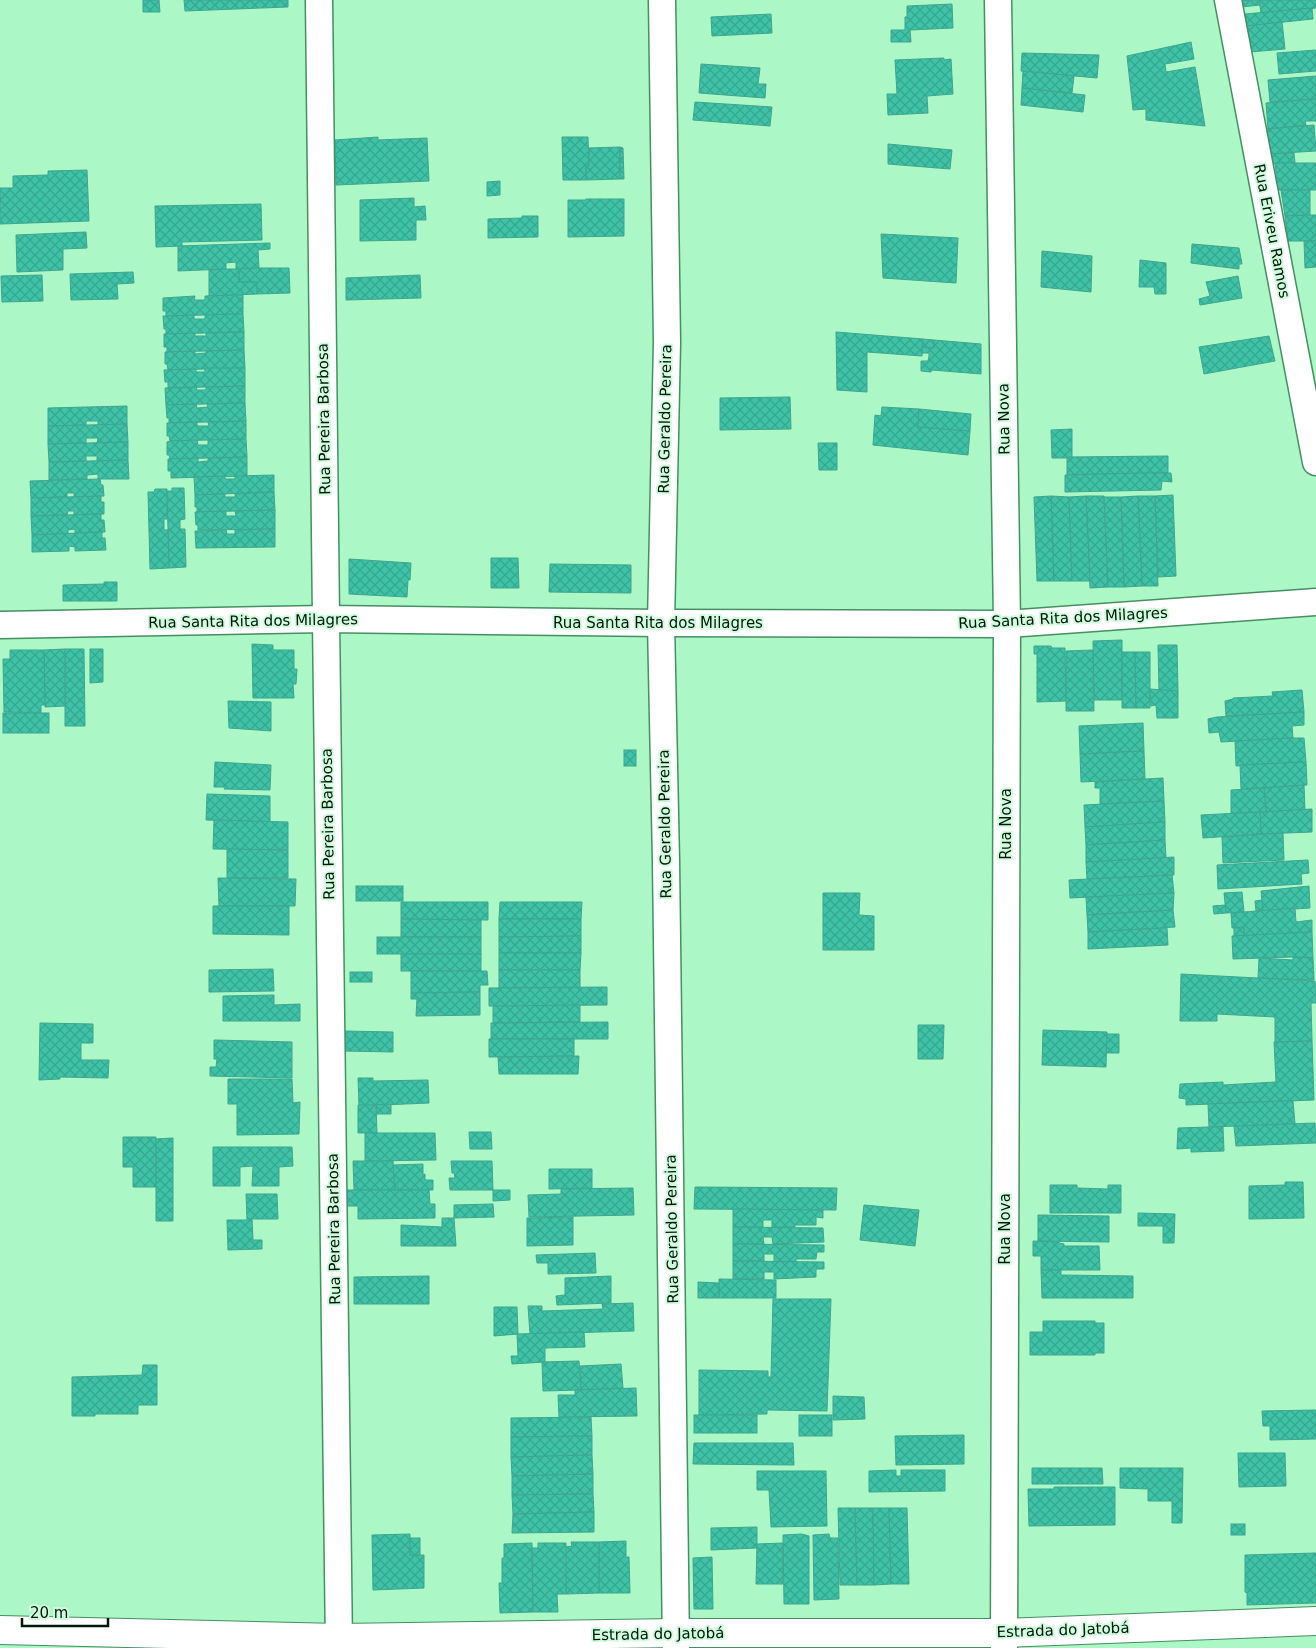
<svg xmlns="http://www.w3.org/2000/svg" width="1316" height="1648" font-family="'DejaVu Sans',sans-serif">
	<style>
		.building { fill: url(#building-cross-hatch); stroke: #3fa58e }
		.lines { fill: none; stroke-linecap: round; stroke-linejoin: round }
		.minor-casing { stroke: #458f63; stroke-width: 29 }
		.tertiary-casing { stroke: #458f63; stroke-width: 30 }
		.minor { stroke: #fff; stroke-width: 26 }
		.tertiary { stroke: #fff; stroke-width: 28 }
		.labels { text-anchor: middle; stroke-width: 4; stroke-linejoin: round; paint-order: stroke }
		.street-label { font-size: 15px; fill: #001808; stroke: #d0fcde }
	</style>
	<defs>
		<pattern id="building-cross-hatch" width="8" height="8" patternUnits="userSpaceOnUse" patternTransform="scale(1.25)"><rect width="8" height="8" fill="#3ec3a7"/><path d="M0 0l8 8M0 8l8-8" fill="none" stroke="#35a78e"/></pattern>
	</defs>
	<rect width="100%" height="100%" fill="#abf7c6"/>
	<g class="building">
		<path d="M143,0h16l1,12h-17z"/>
		<path d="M184,0h104v7l-103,4z"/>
		<path d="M1259,0h57v8l-55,5z"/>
		<path d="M1259,0l1,5 -27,3 -1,-7z"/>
		<path d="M952,4l1,24 -43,2 1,12h-20v-12h14v-13h2v-11z"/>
		<path d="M1312,8l1,11 -77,8 -2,-12z"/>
		<path d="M771,14l1,19 -60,3 -1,-19z"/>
		<path d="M1282,22l3,27 -35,3 -4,-26z"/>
		<path d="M1191,42l3,17 -29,5 1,8 29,-5 10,59 -59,-6v-11l-13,1 -6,-54z"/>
		<path d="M1316,50v21l-37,3 -2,-21z"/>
		<path d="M1022,53l77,2 -2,23 -76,-7z"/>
		<path d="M944,58v2l7,-1 2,35 -26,2 1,17 -40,2 -1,-21h10l-2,-34z"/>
		<path d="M701,64l59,4 -2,16h8l-1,14 -66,-5z"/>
		<path d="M1023,71l51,5 -2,17 -50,-5z"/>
		<path d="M1316,76v23l-46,3 -2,-22z"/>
		<path d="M1022,88l63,7 -2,17 -62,-7z"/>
		<path d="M1316,99v22h-11l1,4 -38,4 -2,-26z"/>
		<path d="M695,102l77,5 -2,19 -77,-6z"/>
		<path d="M1314,125l2,26 -49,3 -2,-25z"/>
		<path d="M378,137v3l49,-2 2,43 -93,4 -1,-45z"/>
		<path d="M562,137h26l1,29h-3v14h-23z"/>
		<path d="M888,144l64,6 -2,19 -62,-5z"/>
		<path d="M620,147v32l-34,1v-14h3v-18z"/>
		<path d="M620,147l3,1 1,31h-4z"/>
		<path d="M1294,153l1,10 -27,1 -1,-10z"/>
		<path d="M1275,163h41v27h-38z"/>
		<path d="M87,170l2,51 -89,3v-36h13v-12l35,-1v-4z"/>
		<path d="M500,181v14l-13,1v-14z"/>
		<path d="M1281,190h29v25l-25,1z"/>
		<path d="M414,198v9l11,-1 1,14h-10v20l-56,1v-41z"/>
		<path d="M586,199h38v37l-56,1v-37h18z"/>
		<path d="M261,204l1,36 -80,2v4l-26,1 -1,-41z"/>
		<path d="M1310,215h6v26h-28l-3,-25z"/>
		<path d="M522,216h16v21l-50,1v-19l34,-1z"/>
		<path d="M86,232l1,16 -24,1v21l-46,2 -1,-37z"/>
		<path d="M881,234l77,4 -2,45 -73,-5z"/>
		<path d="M1304,241h12v26l-11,1z"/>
		<path d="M270,243v6l-12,1 1,18 -23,1v-7l-10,1v6l-48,2v-25z"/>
		<path d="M1192,244l47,4 3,16h-3v5l-48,-6z"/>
		<path d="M1042,251l50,5 -1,36 -50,-5z"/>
		<path d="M1140,260l26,3v31h-11l-1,-7h-15z"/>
		<path d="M259,268h30l1,25 -33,1v-12h-18v-13z"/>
		<path d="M226,269h13v13h18v12l-48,2v-26z"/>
		<path d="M133,272l1,11 -17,1 1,15 -47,1 -1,-26z"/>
		<path d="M42,275l1,26 -41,1 -1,-26z"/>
		<path d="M420,275l1,23 -75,2v-22z"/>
		<path d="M1238,276l4,22 -42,7 -1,-6 11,-3 -4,-14z"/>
		<path d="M243,295v19l-77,2v-5h-3v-13l32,-2 -1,4h11v-4z"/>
		<path d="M243,314l1,18 -78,2v-5h-2l-1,-13 31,-1v4h11v-4z"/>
		<path d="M244,332v18l-77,2v-5h-3v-13l31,-1v3h11v-3z"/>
		<path d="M836,332l87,7 -1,17 -55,-4v40l-30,-2z"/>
		<path d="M1269,336l6,25 -71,13 -5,-27z"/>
		<path d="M923,339l11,1v8l-12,-1z"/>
		<path d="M934,340l47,4v30l-49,-4 -1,2 -10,-1v-10h7l1,-5v-3h-7v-6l12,1z"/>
		<path d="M244,350l1,18 -77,2 -1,-6h-2v-12l30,-1v3l11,-1v-2z"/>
		<path d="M205,368h40v18l-77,2v-6h-3l-1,-12 32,-1v3h9z"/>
		<path d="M245,386v17l-79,2 -1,-17 31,-1 1,3h9v-3z"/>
		<path d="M790,397l1,32 -71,1v-32z"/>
		<path d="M245,403l1,18 -77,2v-5h-2l-1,-13 30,-1 1,4 11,-1 -1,-3z"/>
		<path d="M127,406v18l-29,1v-4h-12v4l-38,1v-18z"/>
		<path d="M882,407l37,2 -1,18 52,4 -2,24 -95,-10 2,-30 6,1z"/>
		<path d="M919,409l52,5 -1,17 -52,-4z"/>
		<path d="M246,421v18l-76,2 -1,-5h-2v-13l30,-1v4h12l-1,-4z"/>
		<path d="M127,424l1,18 -31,1 1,-5h-12v5l-38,1v-18z"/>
		<path d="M1072,429v29h-20l-1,-28z"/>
		<path d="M246,439l1,18 -77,2 -1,-4h-2v-13l3,-1 27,-1 1,5h10v-5z"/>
		<path d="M128,442v18l-31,1v-5h-11v5l-37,1 -1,-18z"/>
		<path d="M818,443h19v27h-18z"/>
		<path d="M1168,456v17l-101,2v-18z"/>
		<path d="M247,457v19l-76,2v-7h-3v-12l30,-1v4l10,-1v-3z"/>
		<path d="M128,460l1,19h-31v-5l-11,1v4l-38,1v-18z"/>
		<path d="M1139,473h32l1,9 -10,-1 -1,9 -96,2v-17z"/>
		<path d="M274,475v17l-79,3 -1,-18 31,-1v3h10v-3z"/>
		<path d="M100,479l1,6h2l1,11 -30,1v-4h-7v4l-36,1 -1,-17z"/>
		<path d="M172,488h12l1,31 -5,1v9h5l1,38 -17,1 -2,-77h5z"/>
		<path d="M155,489h12v30h-3v11h4l1,38 -19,1 -2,-77h6z"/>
		<path d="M274,492l1,18 -78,2v-5h-2v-12l30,-1v3h10v-3z"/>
		<path d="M1173,495l3,81 -18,1 -3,-81z"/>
		<path d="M101,496v6h3v12l-30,1v-4h-6l-1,4 -36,1v-18z"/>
		<path d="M1051,496l18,1 3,84h-18z"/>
		<path d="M1051,496l3,85h-17l-3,-84z"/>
		<path d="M1086,496h18l4,91 -18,1z"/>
		<path d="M1086,496l4,85h-18l-3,-84z"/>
		<path d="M1138,496h17l3,90h-16z"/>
		<path d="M1138,496l4,90 -18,1 -3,-90z"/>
		<path d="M1104,497h17l3,90h-16z"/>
		<path d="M275,510v19l-77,1v-5h-2l-1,-13 31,-1v5h10l-1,-5z"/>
		<path d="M101,514v6h3l1,12 -30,1v-4l-7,1v4l-36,1 -1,-19z"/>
		<path d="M275,529v18l-79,1 -1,-17 31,-1 1,4h8v-4z"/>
		<path d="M102,532v6h3l1,12 -31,1v-4l-6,-1v5l-37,1v-17z"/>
		<path d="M491,558h27l1,30h-28z"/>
		<path d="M349,559l62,4 -1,17h-2l-1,17 -58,-3z"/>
		<path d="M550,564l81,1v28l-82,-1z"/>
		<path d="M104,582h13v19h-54v-16l41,-1z"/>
		<path d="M1122,640v60h-28l-1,-59z"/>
		<path d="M252,644l21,1v5h21v19h3l-1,15h-3l1,14h-41z"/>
		<path d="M1158,645h19l1,46h-19z"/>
		<path d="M1034,646h17l1,2h13l1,53 -29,1v-48h-3z"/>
		<path d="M65,649h19l1,77h-20z"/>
		<path d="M65,649v57l-20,1 -1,-57z"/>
		<path d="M90,649h13v33l-13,1z"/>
		<path d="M10,650h34l1,55h-4v8l-37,-1 -1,-53h7z"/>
		<path d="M1093,650l1,61h-28v-60z"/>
		<path d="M1122,652h13l1,56h-14z"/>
		<path d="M1135,652h15v56h-14z"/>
		<path d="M1150,689l28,2v27h-21l-1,-13 -5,1z"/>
		<path d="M1302,690l2,22 -78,4 -1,-15 8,-2v-1l40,-2 -1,-4z"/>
		<path d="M228,701l43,1v29l-42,-3z"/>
		<path d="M1304,712v13l-12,1 1,12 -72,4 -2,-10 -10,1 -1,-14 9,-2z"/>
		<rect x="3" y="713" width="46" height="20"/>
		<path d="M1143,723l1,28 -64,3 -1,-28z"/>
		<path d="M1293,738h11l2,24 -70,4 -1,-25z"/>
		<rect x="624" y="750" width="12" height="16"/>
		<path d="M1144,751l1,28 -64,3 -1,-28z"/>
		<path d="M215,762l56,3 -1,25 -46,-1 1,-2h-11z"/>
		<path d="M1306,762l1,23 -66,4 -1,-24z"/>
		<path d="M1163,778l1,23 -64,3v-16h-5v-6z"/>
		<path d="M1304,785l1,25 -39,2 -2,-24z"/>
		<path d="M1264,788l2,24 -35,2v-24z"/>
		<path d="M207,794l63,2v26l-64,-2z"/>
		<path d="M1164,801l1,21 -80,5 -1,-22z"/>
		<path d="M1312,809v23l-51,2 -1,-22z"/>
		<path d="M1260,812l1,22 -58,4 -2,-23z"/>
		<path d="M214,820l74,2v28l-75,-1z"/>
		<path d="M1165,822v18l-79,5 -1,-18z"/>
		<path d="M1283,833l1,27 -61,3 -1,-26z"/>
		<path d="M1165,840l1,18 -80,4v-17z"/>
		<path d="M227,849l61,1v28h-61z"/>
		<path d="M1174,857v18l-87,4 -1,-17z"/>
		<path d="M1308,860l1,13 -8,1 1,10 -84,5 -1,-24z"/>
		<path d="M1172,875l2,18 -104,5 -1,-18z"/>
		<path d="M218,878l78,1 -1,27h-76z"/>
		<rect x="356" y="886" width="47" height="15"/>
		<path d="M1309,886l1,22 -47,3 -2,-20z"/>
		<path d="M1242,892l2,20 -18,1 -2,-20z"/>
		<path d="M823,893h37l-1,22 15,1v34h-51z"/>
		<path d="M1174,893l-1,17 -86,5 -1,-18z"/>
		<path d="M1262,900l1,11h-7l-1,-10z"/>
		<path d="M401,902h87v18l-87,-1z"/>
		<path d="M500,902h82l-1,17h-82z"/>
		<path d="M1225,905l1,8 -12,1 -1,-8z"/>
		<path d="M213,906h76v29l-76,-1z"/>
		<path d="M1295,908l1,14 16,-2v12l-68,4v-9l-12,1 -1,-15z"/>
		<path d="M1173,910l2,17 -87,5 -1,-17z"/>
		<path d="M401,919l80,1v17h-80z"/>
		<path d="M499,919h82v17l-82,1z"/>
		<path d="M1244,927v9h-10v-8z"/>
		<path d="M1167,928l1,17 -80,4v-17z"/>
		<path d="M1312,932l1,26 -20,-1 -60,2 -1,-23z"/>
		<path d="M581,936v17h-82v-16z"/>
		<rect x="377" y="937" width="104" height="17"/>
		<path d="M499,953h82l-1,17h-81z"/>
		<rect x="401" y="954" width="80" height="17"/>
		<path d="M1293,957l20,1 1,22 -56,-2 1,-20 34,2z"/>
		<path d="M273,969l1,22 -65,1v-22z"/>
		<rect x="499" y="970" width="81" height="18"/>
		<path d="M411,971h76l1,14h-8v7l-69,1z"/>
		<rect x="350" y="972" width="22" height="10"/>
		<path d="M1181,974l134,7 1,22h-5l1,38 -37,1v-25l-58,-3v7h-37z"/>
		<path d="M607,987v18l-118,1v-18z"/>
		<path d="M480,992v23l-64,1 1,-17h-6v-6z"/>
		<path d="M274,995v10l26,-1v17h-77v-25z"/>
		<path d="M580,1005v17l-87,1v-17z"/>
		<path d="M608,1022v17h-117v-16z"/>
		<path d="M40,1023l53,1v19h-12v17h28l-1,18 -48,-1v2l-21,1z"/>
		<path d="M918,1025h26l-1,34h-25z"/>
		<path d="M1043,1030l64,2 -1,35 -64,-2z"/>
		<path d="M344,1031l49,1v20l-50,-1z"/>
		<path d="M1107,1034h12v19h-13z"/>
		<path d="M489,1039h85v17l-85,1z"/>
		<path d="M214,1040l78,2v36l-82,-2v-9h6l1,-8h-3z"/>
		<path d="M1312,1041l2,59 -128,5v-6l-7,-1 1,-14 43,-2v3l53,-3 -2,-40z"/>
		<path d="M579,1056l-1,18h-79l-1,-17z"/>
		<path d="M358,1078h15v3l55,-1 1,23 -70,3z"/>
		<path d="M228,1079h64l1,24 7,-1 -1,32 -62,1v-31h-9z"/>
		<path d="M1278,1101h15l2,23 -86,3 -1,-23z"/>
		<path d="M391,1104v10h-15v-9z"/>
		<path d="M358,1105h18l1,28h-19z"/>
		<path d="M1315,1123l1,20 -80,3 -2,-20z"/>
		<path d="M1209,1127h14l1,24 -33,1v-4l-14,1 1,-21z"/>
		<path d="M469,1132h22l1,17h-22z"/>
		<path d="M365,1133h70l1,27 -71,1z"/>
		<path d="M123,1137h33v50h-23v-20h-10z"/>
		<path d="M173,1138v83h-17v-82z"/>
		<path d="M213,1147h79l1,19 -14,1v19h-27l1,-20 -13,1v19h-27z"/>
		<path d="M353,1161h40l2,29h-41z"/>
		<path d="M451,1161h41l1,29h-43l-1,-12h6l-1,-5h-2z"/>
		<path d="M423,1164v11l2,-1v6h8v10h-38l-2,-25z"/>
		<path d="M549,1169h43v19l-43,1z"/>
		<path d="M1285,1182h18l1,36 -55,1v-33l36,-1z"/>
		<path d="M1050,1185h27v3l31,1v-4h13v28h-71z"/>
		<path d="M695,1187l142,1 -1,22 -142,-1z"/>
		<path d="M633,1188l1,27 -105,2 -1,-22 33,-1v-5z"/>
		<path d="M342,1190h87l1,14h5v14l-77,1v-13h-16z"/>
		<path d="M493,1190h17v10l-17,1z"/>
		<path d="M246,1194h31l1,25h-26l1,21h9v9l-34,1 -1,-30h20z"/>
		<path d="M493,1204l1,13 -40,1v-13z"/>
		<path d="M864,1205l55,5 -4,36 -55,-6z"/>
		<path d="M733,1209l90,1v8l-7,-1v8h-21v2h-23v-7h-9v7h-30z"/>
		<path d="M1138,1213l37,1 -1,29h-11v-17h-25z"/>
		<path d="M1038,1215l71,1v26l-71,-1z"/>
		<path d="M573,1217v28l-46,1v-28z"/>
		<path d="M442,1218h12l2,28h-55v-21l41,2z"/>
		<path d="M733,1227l90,1 1,14 -51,2 -1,-7h-9l1,7h-31z"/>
		<path d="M1033,1241l26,1v1l5,1v2h35l1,24h-59v-14h-8z"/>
		<path d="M733,1244l91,1v7h-7l-1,7h-20v3h-22v-8h-10v7h-31z"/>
		<path d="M595,1253l1,20 -48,1v-11h-11l-1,-8z"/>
		<path d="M733,1261l91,1v7h-8v8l-42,2v-7h-10v7h-31z"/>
		<path d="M1041,1270h20v5l72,1v22h-91z"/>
		<path d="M429,1276v28h-75v-27z"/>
		<path d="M611,1276v27l-54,2 -1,-9 9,-1v-17z"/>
		<path d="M719,1279l57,1v18h-57z"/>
		<path d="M698,1282l21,1v15h-21z"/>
		<path d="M773,1299h58l-4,112 -60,-1v4l-68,1v-45l69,1v6h3z"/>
		<path d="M633,1303l1,28 -104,3 -2,-28h14v5l61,-2 -1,-5z"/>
		<path d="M494,1307h23l1,27 -24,2z"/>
		<path d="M1043,1321h52v2h9v30h-9v2h-65v-23h13z"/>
		<path d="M584,1332l1,15 -40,1v14l-33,2 -1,-8h7l-1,-22z"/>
		<path d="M579,1361l2,29 -38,1 -1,-29z"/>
		<path d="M621,1364l2,24 -42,2 -1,-24z"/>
		<path d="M143,1365h14v40h-19v9h-43v2h-23v-39l70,-2z"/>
		<path d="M636,1388l1,28 -78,1 -1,-22h17v-5z"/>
		<path d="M833,1396l31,1 1,22 -32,1z"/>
		<path d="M1316,1410v29l-46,1v-14h-7l-1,-15z"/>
		<rect x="694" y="1415" width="63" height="18"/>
		<rect x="799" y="1415" width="33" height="21"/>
		<path d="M591,1417l1,19 -81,1v-19z"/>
		<path d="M964,1435v29l-68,1 -1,-29z"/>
		<path d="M592,1436v19l-81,2v-20z"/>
		<path d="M694,1443h99l1,22 -101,-1z"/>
		<path d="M1238,1453h47l1,33 -47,1z"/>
		<path d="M592,1455l1,19 -81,2 -1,-19z"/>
		<path d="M1032,1468h70l1,16h-71z"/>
		<path d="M1120,1468h63l-1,55h-10v-22h-24v-12l-28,-1z"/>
		<path d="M896,1470v6h5v-6h44v21l-76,1v-21z"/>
		<path d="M757,1471h69l1,55 -56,1 -2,-37h-12z"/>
		<path d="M593,1474v20l-81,1v-19z"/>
		<path d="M1054,1487h61v38l-86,1 -1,-37h26z"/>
		<path d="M593,1494l1,18 -81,2 -1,-19z"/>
		<path d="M838,1508h17l2,77h-17z"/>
		<path d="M855,1508h18l1,77h-17z"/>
		<path d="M873,1508h16l2,76 -17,1z"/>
		<path d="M889,1508h18l2,76h-18z"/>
		<path d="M594,1512v20l-82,1 1,-19z"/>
		<rect x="1231" y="1524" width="14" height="11"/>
		<path d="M757,1527v21l-46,2v-22z"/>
		<path d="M410,1534v21h14v33l-51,2 -1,-55z"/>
		<path d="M802,1534l7,2v68h-25l-1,-69z"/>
		<path d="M829,1534l1,4h8l1,61 -25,1 -1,-65z"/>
		<rect x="410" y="1538" width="10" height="17"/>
		<path d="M626,1541v16h3l1,36h-31v-51z"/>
		<path d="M571,1542h28v51l-33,1 -1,-47 7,-1z"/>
		<path d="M532,1543l1,69 -33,1 -1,-30h3v-25h2v-14z"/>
		<path d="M538,1543h28v51h-9l1,18h-25l-1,-64h6z"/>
		<path d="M783,1543v41h-27l1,-40z"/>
		<path d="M1316,1553v50l-69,2v-12l-2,-1v-37z"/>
		<path d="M712,1557l1,52h-19l-1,-51z"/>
	</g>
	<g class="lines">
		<g class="minor-casing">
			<g id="minor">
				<path d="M319,0l7,619 13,1029"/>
				<path d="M662,0l5,342 -6,281 5,238 10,787"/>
				<path d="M998,0l9,624 -3,1024"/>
				<path d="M1228,0l88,462"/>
				<path d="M0,625l326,-6 335,4 346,1 309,-22"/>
			</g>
		</g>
		<g class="tertiary-casing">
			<path id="tertiary" d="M0,1630l339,8 337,-5h328l312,-12"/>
		</g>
		<use href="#minor" class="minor"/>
		<use href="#tertiary" class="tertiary"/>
	</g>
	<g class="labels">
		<g class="street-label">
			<text transform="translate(1272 231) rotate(79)" y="5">Rua Eriveu Ramos</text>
			<text transform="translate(324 419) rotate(-91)" y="5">Rua Pereira Barbosa</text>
			<text transform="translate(665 419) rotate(-89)" y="5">Rua Geraldo Pereira</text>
			<text transform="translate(1004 419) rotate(-91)" y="5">Rua Nova</text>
			<text transform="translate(1063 618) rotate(-3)" y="5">Rua Santa Rita dos Milagres</text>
			<text transform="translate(253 621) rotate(-1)" y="5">Rua Santa Rita dos Milagres</text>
			<text x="658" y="628">Rua Santa Rita dos Milagres</text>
			<text transform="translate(328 824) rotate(-91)" y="5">Rua Pereira Barbosa</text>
			<text transform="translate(665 824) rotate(-91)" y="5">Rua Geraldo Pereira</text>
			<text transform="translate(1006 824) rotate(-90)" y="5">Rua Nova</text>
			<text transform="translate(334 1229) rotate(-91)" y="5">Rua Pereira Barbosa</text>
			<text transform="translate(672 1229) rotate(-91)" y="5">Rua Geraldo Pereira</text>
			<text transform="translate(1005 1229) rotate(-90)" y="5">Rua Nova</text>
			<text transform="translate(1063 1630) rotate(-2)" y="5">Estrada do Jatobá</text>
			<text transform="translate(658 1634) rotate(-1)" y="5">Estrada do Jatobá</text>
		</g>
	</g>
	<path d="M22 1618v8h86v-8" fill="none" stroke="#001808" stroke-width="2.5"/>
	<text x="30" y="1618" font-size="15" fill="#001808" stroke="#d0fcde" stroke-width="4" paint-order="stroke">20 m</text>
</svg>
